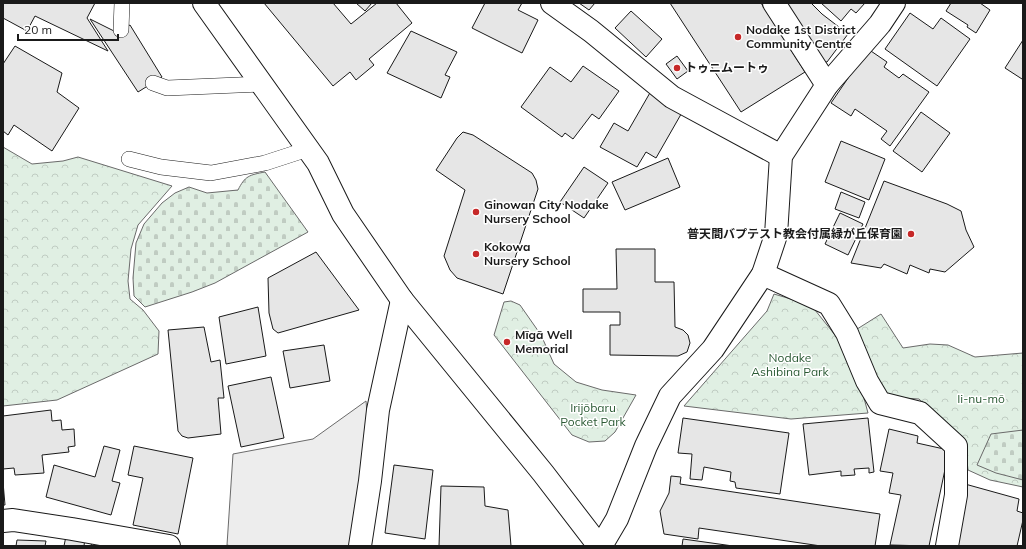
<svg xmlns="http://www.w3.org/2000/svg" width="1026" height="549" font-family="Mulish,'Noto Sans JP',sans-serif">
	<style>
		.forest { fill: url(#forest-crowns); stroke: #6a6a6a }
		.cemetery { fill: url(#cemetery-stones); stroke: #6a6a6a }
		.parking { fill: #ededed; stroke: #6a6a6a }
		.building { fill: #e6e6e6; stroke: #1a1a1a }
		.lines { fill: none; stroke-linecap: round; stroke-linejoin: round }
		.service-casing { stroke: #1a1a1a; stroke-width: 16 }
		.minor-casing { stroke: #1a1a1a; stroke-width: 24 }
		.tertiary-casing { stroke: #1a1a1a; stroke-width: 24 }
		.service { stroke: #fff; stroke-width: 15 }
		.minor { stroke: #fff; stroke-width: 22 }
		.tertiary { stroke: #fff; stroke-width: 22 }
		.poi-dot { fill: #c62828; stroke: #fff; stroke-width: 1.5 }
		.labels { text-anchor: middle; stroke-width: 3; stroke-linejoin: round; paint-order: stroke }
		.poi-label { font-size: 12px; font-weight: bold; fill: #1a1a1a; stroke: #fff; text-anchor: start }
		.park-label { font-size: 12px; fill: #2b5a34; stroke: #fff }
	</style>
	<defs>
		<pattern id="forest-crowns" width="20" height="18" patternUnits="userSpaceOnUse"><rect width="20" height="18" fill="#e0efe3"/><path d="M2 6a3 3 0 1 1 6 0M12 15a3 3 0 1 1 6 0" fill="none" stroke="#c0ccc2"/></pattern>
		<pattern id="cemetery-stones" width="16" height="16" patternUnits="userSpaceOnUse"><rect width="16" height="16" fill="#e0efe3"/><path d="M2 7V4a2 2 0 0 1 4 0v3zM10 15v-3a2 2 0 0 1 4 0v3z" fill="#c0ccc2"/></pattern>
	</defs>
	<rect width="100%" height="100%" fill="#fff"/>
	<g class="forest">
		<path d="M3,147l29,17 31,-3 15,-4 94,29 -34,39 -7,24 -3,32 2,18 13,11 16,21 -1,23 -101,46 -54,6z"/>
		<path d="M774,294l37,11 28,35 18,32 11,41 -77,6 -107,-13 83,-95z"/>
		<path d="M511,301l9,4 21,30 13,29 22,18 26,8 34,5 -21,37 -10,9 -16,1 -17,-7 -78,-100 10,-33z"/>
		<path d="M881,314l22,34 27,-4 18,1 27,12 48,-4v134l-33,-7 -22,-10 -3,-28 -46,-43 -31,-2 -15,-23 -19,-43z"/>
	</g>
	<g class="cemetery">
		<path d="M265,172l43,60 -93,51 -23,9 -47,15 -11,-11 -1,-18 3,-35 8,-19 18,-21 13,-10 14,-6 18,6 31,-3c7,-14 11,-15 27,-18z"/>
		<path d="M1023,430v50l-27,-7 -19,-8 14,-31z"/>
	</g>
	<path class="parking" d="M366,401l2,24 -15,121h-122l-4,-1 6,-91 80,-15z"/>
	<g class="building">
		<path d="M3,3h92l-8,15 21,33 -73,-35 -8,15 -24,-13z"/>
		<path d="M264,3h69l18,21 26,-21h19l16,20 -43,36 5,6 -18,15 -6,-8 -17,14z"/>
		<path d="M356,3h16l-7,8z"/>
		<path d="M485,3h37l-4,7 20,10 -16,33 -50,-25z"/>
		<path d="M579,3h16l-6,7z"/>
		<path d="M670,3h91l44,69 -64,40z"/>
		<path d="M786,3h25l11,11 26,20 -21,28h-5z"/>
		<path d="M821,3h44l-9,10 -5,-4 -10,12z"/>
		<path d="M951,3h29l10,7 -14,23 -9,-6 1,-2 -22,-14z"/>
		<path d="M631,11l31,28 -16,18 -31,-29z"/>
		<path d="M910,13l23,16 8,-11 29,21 -33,47 -52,-37z"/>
		<path d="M90,19l26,13 14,-7 32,52 -24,15z"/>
		<path d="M411,31l46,21 -12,23 5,2 -9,21 -54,-25z"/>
		<path d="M1023,40v38l-1,1 -17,-11z"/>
		<path d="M15,46l47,27 -5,19 22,16 -27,43 -38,-26 -6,10 -5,-4v-67z"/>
		<path d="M868,49l19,13 -3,5 15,11 4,-4 26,18 -39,54 -9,-7 6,-8 -32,-22 -4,7 -20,-13z"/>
		<path d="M677,56l11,15 -11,8 -11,-15z"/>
		<path d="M583,66l36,25 -20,28 -7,-5 -19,25 -8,-6 -3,4 -41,-30 29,-40 21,15z"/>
		<path d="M651,91l33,18 -28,49 -10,-6 -9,15 -37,-20 14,-24 14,8z"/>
		<path d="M921,112l29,21 -28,39 -29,-21z"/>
		<path d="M463,132l10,3 59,38 4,7 2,9 -35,105 -46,-16 -7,-8 -6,-14 21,-66 -29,-20 21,-32z"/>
		<path d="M841,141l44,18 -16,41 -44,-18z"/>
		<path d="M668,158l12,29 -55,23 -13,-28z"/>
		<path d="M584,167l24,16 -24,35 -24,-16z"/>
		<path d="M884,181l63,23 14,7 5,19 8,17 -29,25 -15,-3 -1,4 -19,-8 -3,9 -23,-10 -3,4 -30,-5z"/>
		<path d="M841,192l24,10 -6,16 -24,-9z"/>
		<path d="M840,213l23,11 -15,31 -23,-11z"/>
		<path d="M616,249h39v33h19l1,45 8,3 5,5 2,8 -3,9 -9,4 -68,-1v-30h10v-13h-37v-23h34z"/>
		<path d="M316,252l43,58 -81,23 -5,-4 -4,-16 -1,-35z"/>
		<path d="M258,307l8,49 -40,8 -7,-47z"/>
		<path d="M204,327l7,35 9,-2 4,38h-6l3,36 -33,4 -6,-2 -4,-5 -10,-101z"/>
		<path d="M324,345l6,36 -40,7 -7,-37z"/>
		<path d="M271,377l13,61 -43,9 -13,-61z"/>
		<path d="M51,410l1,11 9,-1 1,10 12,-1 1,17 -7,1 1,5 -27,3 2,18 -29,2 -1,-7 -11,1v-53z"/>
		<path d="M683,418l106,15 -9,61 -44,-6 -1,-6 -5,-1 1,-9 -27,-5 -2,13 -12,-1 2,-25 -14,-1z"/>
		<path d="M868,418l6,54 -5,1v-5l-15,1 1,6 -14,1v-5l-32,4 -6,-51z"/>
		<path d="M889,429l29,7 -1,7 27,6 4,6 -19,91 -39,-1 11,-50 -12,-2 4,-20 -13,-2z"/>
		<path d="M104,446l16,4 -8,31 8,2 -9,32 -65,-18 8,-32 41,12z"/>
		<path d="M134,446l59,12 -15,76 -45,-9 10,-47 -15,-3z"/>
		<path d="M394,465l39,5 -8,69 -40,-6z"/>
		<path d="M671,476l10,1 -1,7 200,30 -5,32h-54l-122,-18 -1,11 -34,-5 -4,-23 9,-18z"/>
		<path d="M3,482l2,23h-2z"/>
		<path d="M965,484l54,15 -2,12 6,2v7l-6,26h-61z"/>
		<path d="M441,486l43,1 1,19 23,4 3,36h-72z"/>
		<path d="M66,536l19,2 -1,8h-20z"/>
		<path d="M683,539l50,7h-51z"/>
		<path d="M17,540l29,1 -1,5h-29z"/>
		<path d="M92,541l27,5h-28z"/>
	</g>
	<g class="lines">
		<g class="service-casing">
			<g id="service">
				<path d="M121,30l1,-27"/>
				<path d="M153,83l14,5 94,-4"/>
				<path d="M129,159l32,8 50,6 54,-10 43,-14"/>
			</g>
		</g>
		<g class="minor-casing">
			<g id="minor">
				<path d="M552,3l39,28 81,66 109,59"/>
				<path d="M774,3l53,82"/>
				<path d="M763,274l66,30 18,29 20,48 13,22 40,10 36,33v49l-9,51"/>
				<path d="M3,521l10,-1 59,9 97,17"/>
				<path d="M360,546l10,-65 8,-71 24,-110"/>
				<path d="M601,546l16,-27 29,-73 24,-50 43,-47 50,-75 13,-39 5,-79 46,-71 53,-61 14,-21"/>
			</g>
		</g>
		<g class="tertiary-casing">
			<path id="tertiary" d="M204,3l114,160 25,51 59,86 141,173 56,73"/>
		</g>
		<use href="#service" class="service"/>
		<use href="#minor" class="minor"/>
		<use href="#tertiary" class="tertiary"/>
	</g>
	<g class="poi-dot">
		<circle cx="738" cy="37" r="4"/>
		<circle cx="677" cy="68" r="4"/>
		<circle cx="476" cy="212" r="4"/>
		<circle cx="911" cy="234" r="4"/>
		<circle cx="476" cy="254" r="4"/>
		<circle cx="507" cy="342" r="4"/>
	</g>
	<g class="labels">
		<g class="poi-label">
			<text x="746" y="34">Nodake 1st District<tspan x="746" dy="14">Community Centre</tspan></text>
			<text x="685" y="72">トゥニムートゥ</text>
			<text x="484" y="209">Ginowan City Nodake<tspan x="484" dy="14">Nursery School</tspan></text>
			<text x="903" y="238" text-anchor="end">普天間バプテスト教会付属緑が丘保育園</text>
			<text x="484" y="251">Kokowa<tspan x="484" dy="14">Nursery School</tspan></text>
			<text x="515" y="339">Mīgā Well<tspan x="515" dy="14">Memorial</tspan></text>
		</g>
		<g class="park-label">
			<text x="790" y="362">Nodake<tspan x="790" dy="14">Ashibina Park</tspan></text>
			<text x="981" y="403">Ii-nu-mō</text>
			<text x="593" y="412">Irijōbaru<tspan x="593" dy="14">Pocket Park</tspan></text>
		</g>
	</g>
	<rect width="1026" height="549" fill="none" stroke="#1a1a1a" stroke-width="8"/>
	<path d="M18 34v6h100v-6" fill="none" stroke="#1a1a1a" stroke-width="2"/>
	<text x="24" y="34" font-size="12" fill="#1a1a1a" stroke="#ffffff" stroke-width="3" paint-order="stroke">20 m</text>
</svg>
